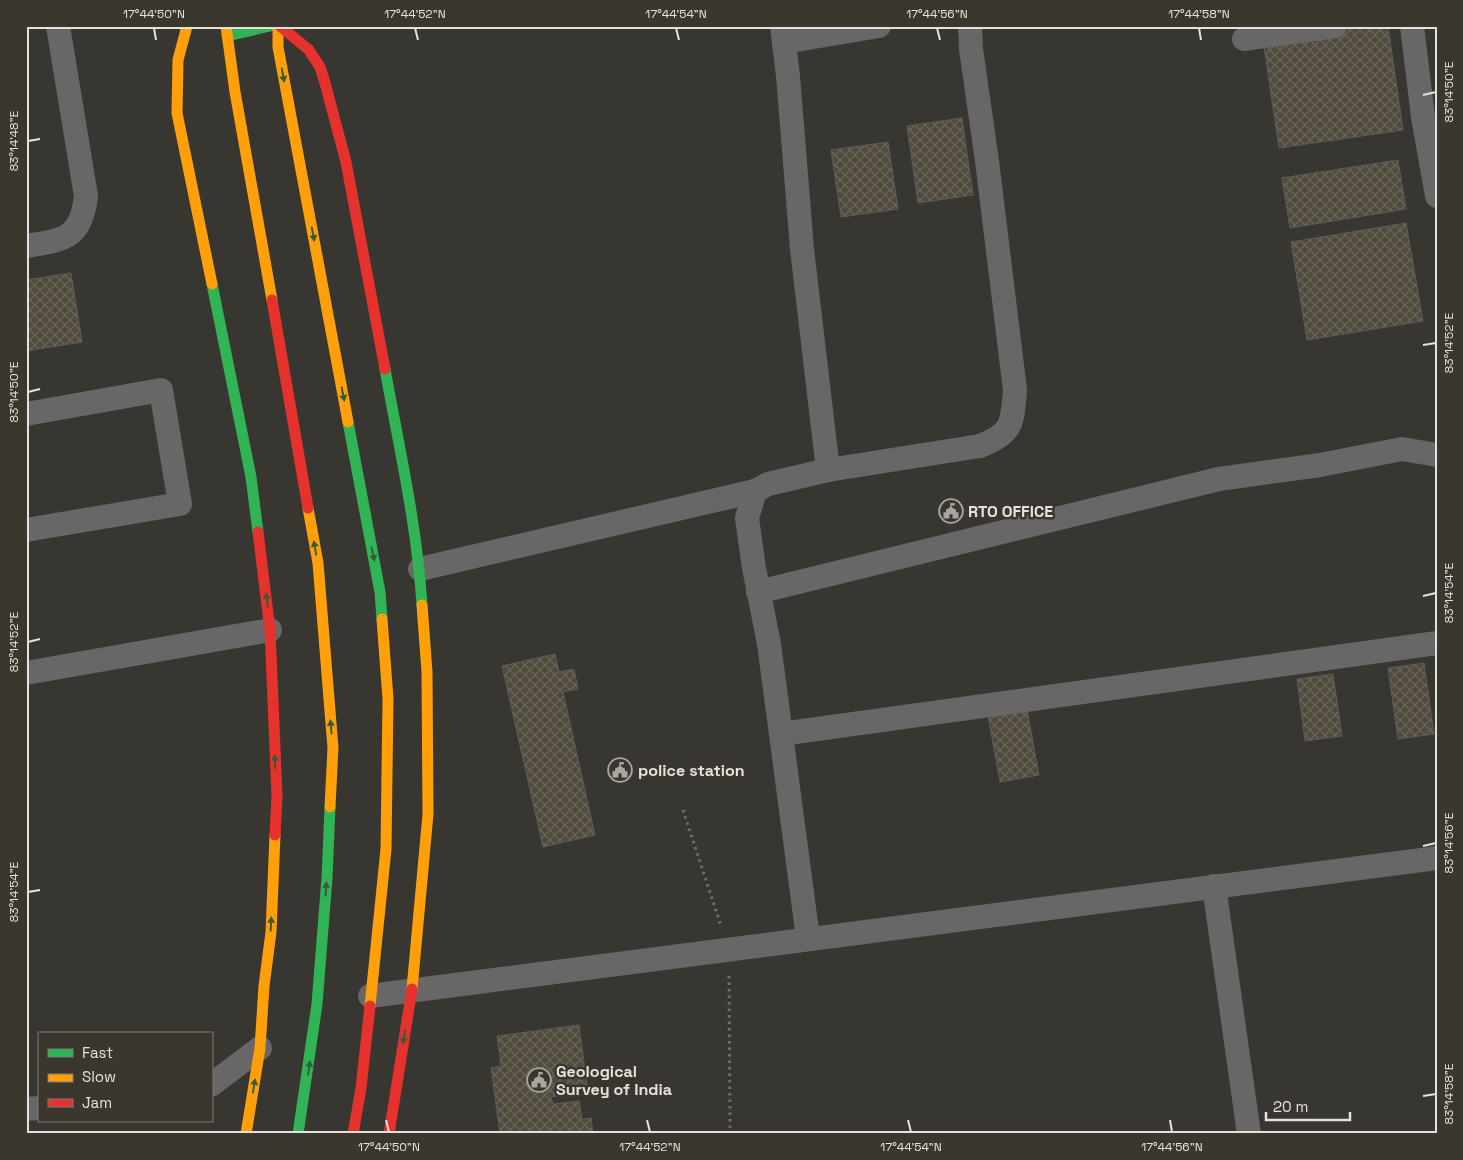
<svg xmlns="http://www.w3.org/2000/svg" width="1463" height="1160" font-family="'Space Grotesk',sans-serif">
	<style>
		.building { fill: url(#building-cross-hatch); stroke: #5d5b57 }
		.lines { fill: none; stroke-linecap: round; stroke-linejoin: round }
		.path { stroke: #706e6c; stroke-width: 3; stroke-dasharray: 2.5 4; stroke-linecap: butt }
		.street { stroke: #686666; stroke-width: 24 }
		.fast { stroke: #30b455; stroke-width: 11 }
		.slow { stroke: #ff9f0a; stroke-width: 11 }
		.jam { stroke: #e5322d; stroke-width: 11 }
		.oneway { fill: #385c3a }
		.ticks { fill: none; stroke: #e4e2dc; stroke-width: 2 }
		.labels { text-anchor: middle; stroke-width: 5; stroke-linejoin: round; paint-order: stroke }
		.poi-label { font-size: 16px; font-weight: bold; fill: #e4e2dc; stroke: #3b372e; text-anchor: start }
		.neatline { fill: none; stroke: #e4e2dc; stroke-width: 2 }
		.ticks-label { font-size: 12px; text-anchor: middle; fill: #e4e2dc }
	</style>
	<defs>
		<pattern id="building-cross-hatch" width="8" height="8" patternUnits="userSpaceOnUse" patternTransform="scale(1.25)"><rect width="8" height="8" fill="#514b3e"/><path d="M0 0l8 8M0 8l8-8" fill="none" stroke="#6a6559"/></pattern>
	</defs>
	<rect width="100%" height="100%" fill="#383631"/>
	<g class="building">
		<path d="M1361,26h27l15,104 -124,18 -16,-108z"/>
		<path d="M962,118l11,77 -55,8 -11,-77z"/>
		<path d="M888,142l10,67 -57,8 -10,-67z"/>
		<path d="M1398,160l8,49 -116,19 -8,-50z"/>
		<path d="M1406,223l17,98 -116,19 -16,-98z"/>
		<path d="M71,273l11,69 -56,9v-71z"/>
		<path d="M555,654l4,18 15,-3 4,20 -15,3 32,143 -52,12 -41,-181z"/>
		<path d="M1424,663l10,71 -36,5 -10,-71z"/>
		<path d="M1333,674l9,62 -37,5 -8,-62z"/>
		<path d="M1027,709l12,66 -39,7 -12,-66z"/>
		<path d="M579,1025l9,67 -37,5 2,7 26,-3 3,18 9,-1 2,16h-93l-9,-66 10,-2 -4,-30z"/>
	</g>
	<g class="lines">
		<g class="path">
			<path d="M683,810l38,116"/>
			<path d="M729,976l1,153"/>
		</g>
		<g class="street">
			<path d="M782,26l6,50 14,173 26,221"/>
			<path d="M1412,26l11,91 14,79"/>
			<path d="M1244,39l91,-13"/>
			<path d="M784,42l95,-16"/>
			<path d="M26,246c38,-6 55,-7 60,-50l-28,-170"/>
			<path d="M26,414l135,-24 19,114 -154,26"/>
			<path d="M420,569l335,-78"/>
			<path d="M758,592l461,-113 101,-14 82,-16 35,6"/>
			<path d="M26,673l244,-43"/>
			<path d="M781,734l656,-91"/>
			<path d="M1214,886l35,248"/>
			<path d="M808,938l-39,-294 -15,-76 -7,-50 8,-27 13,-7 60,-14 152,-24c34,-13 32,-24 35,-56l-28,-229 -16,-112 -1,-23"/>
			<path d="M370,996l1067,-138"/>
			<path d="M211,1085l49,-37"/>
			<path d="M26,1109l13,-1"/>
		</g>
		<g class="fast">
			<path d="M227,36l43,-10"/>
			<path d="M212,284l39,193 7,55"/>
			<path d="M385,369c14,78 32,156 37,236"/>
			<path d="M348,422l32,170 2,27"/>
			<path d="M298,1134l19,-130 10,-126 3,-71"/>
		</g>
		<g class="slow">
			<path d="M187,26l-9,34 -1,53 35,171"/>
			<path d="M226,26l9,66 37,208"/>
			<path d="M278,26v21l70,375"/>
			<path d="M308,508l10,55 15,185 -3,59"/>
			<path d="M412,989l16,-175 -1,-142 -5,-67"/>
			<path d="M370,1006l16,-157 2,-150 -6,-80"/>
			<path d="M246,1134l14,-86 4,-62 7,-54 4,-97"/>
		</g>
		<g class="jam">
			<path d="M280,26l29,24 11,17 5,16 21,79 39,207"/>
			<path d="M272,300l36,208"/>
			<path d="M258,532l12,98 7,166 -2,39"/>
			<path d="M353,1134l8,-46 9,-82"/>
			<path d="M389,1134l23,-145"/>
		</g>
	</g>
	<defs><path id="oneway-solid" d="M-6-.8H1V-3.2L6.5 0L1 3.2V.8H-6Z" transform="scale(1.25)"/></defs>
	<g class="oneway">
		<use href="#oneway-solid" transform="translate(283 75) rotate(80)"/>
		<use href="#oneway-solid" transform="translate(313 234) rotate(79)"/>
		<use href="#oneway-solid" transform="translate(343 394) rotate(79)"/>
		<use href="#oneway-solid" transform="translate(315 548) rotate(-100)"/>
		<use href="#oneway-solid" transform="translate(373 554) rotate(79)"/>
		<use href="#oneway-solid" transform="translate(267 600) rotate(-97)"/>
		<use href="#oneway-solid" transform="translate(331 727) rotate(-95)"/>
		<use href="#oneway-solid" transform="translate(275 762) rotate(-92)"/>
		<use href="#oneway-solid" transform="translate(326 889) rotate(-86)"/>
		<use href="#oneway-solid" transform="translate(271 924) rotate(-87)"/>
		<use href="#oneway-solid" transform="translate(404 1037) rotate(99)"/>
		<use href="#oneway-solid" transform="translate(309 1068) rotate(-82)"/>
		<use href="#oneway-solid" transform="translate(254 1086) rotate(-81)"/>
	</g>
	<path class="ticks" d="M154,28l2,12M415,28l3,12M676,28l3,12M937,28l3,12M1199,28l2,12M1423,95l13,-3M28,141l12,-2M1423,345l13,-2M28,392l12,-3M1423,596l13,-3M28,642l12,-3M1423,846l13,-3M28,892l12,-2M1423,1096l13,-2M386,1120l3,12M647,1120l3,12M908,1120l3,12M1170,1120l2,12"/>
	<defs>
		<g id="civic-ring" transform="scale(1.25)"><circle r="9.5" fill="#3b372e" stroke="#a8a6a0" stroke-width="1.5"/><path d="M-.6-6.5H3V-4.5H.6V-3L4-1V1h2V6H-6V1h2V-1L-.6-3ZM-1.2 2.5V6h2.4V2.5Z" fill="#a8a6a0"/></g>
	</defs>
	<g fill-rule="evenodd">
		<use href="#civic-ring" x="951" y="511"/>
		<use href="#civic-ring" x="620" y="770"/>
		<use href="#civic-ring" x="539" y="1080"/>
	</g>
	<g class="labels">
		<g class="poi-label">
			<text x="968" y="517">RTO OFFICE</text>
			<text x="638" y="776">police station</text>
			<text x="556" y="1077">Geological<tspan x="556" dy="18">Survey of India</tspan></text>
		</g>
	</g>
	<rect width="1463" height="1160" fill="none" stroke="#3b372e" stroke-width="55"/>
	<rect x="38" y="1032" width="175" height="90" fill="#3b372e" stroke="#7f7b74"/>
	<rect x="48" y="1049" width="25" height="8" fill="#30b455" stroke="#7f7b74"/>
	<text x="82" y="1058" font-size="15" fill="#e4e2dc">Fast</text>
	<rect x="48" y="1074" width="25" height="8" fill="#ff9f0a" stroke="#7f7b74"/>
	<text x="82" y="1082" font-size="15" fill="#e4e2dc">Slow</text>
	<rect x="48" y="1099" width="25" height="8" fill="#e5322d" stroke="#7f7b74"/>
	<text x="82" y="1108" font-size="15" fill="#e4e2dc">Jam</text>
	<path d="M1266 1112v8h84v-8" fill="none" stroke="#e4e2dc" stroke-width="2.5"/>
	<text x="1273" y="1112" font-size="15" fill="#e4e2dc" stroke="#3b372e" stroke-width="4" paint-order="stroke">20 m</text>
	<rect x="28" y="28" width="1408" height="1104" class="neatline"/>
	<g class="ticks-label">
		<text x="154" y="18">17°44'50"N</text>
		<text x="415" y="18">17°44'52"N</text>
		<text x="676" y="18">17°44'54"N</text>
		<text x="937" y="18">17°44'56"N</text>
		<text x="1199" y="18">17°44'58"N</text>
		<text transform="translate(1449 92) rotate(-90)" y="4">83°14'50"E</text>
		<text transform="translate(14 141) rotate(-90)" y="4">83°14'48"E</text>
		<text transform="translate(1449 343) rotate(-90)" y="4">83°14'52"E</text>
		<text transform="translate(14 392) rotate(-90)" y="4">83°14'50"E</text>
		<text transform="translate(1449 593) rotate(-90)" y="4">83°14'54"E</text>
		<text transform="translate(14 642) rotate(-90)" y="4">83°14'52"E</text>
		<text transform="translate(1449 843) rotate(-90)" y="4">83°14'56"E</text>
		<text transform="translate(14 892) rotate(-90)" y="4">83°14'54"E</text>
		<text transform="translate(1449 1094) rotate(-90)" y="4">83°14'58"E</text>
		<text x="389" y="1151">17°44'50"N</text>
		<text x="650" y="1151">17°44'52"N</text>
		<text x="911" y="1151">17°44'54"N</text>
		<text x="1172" y="1151">17°44'56"N</text>
	</g>
</svg>
